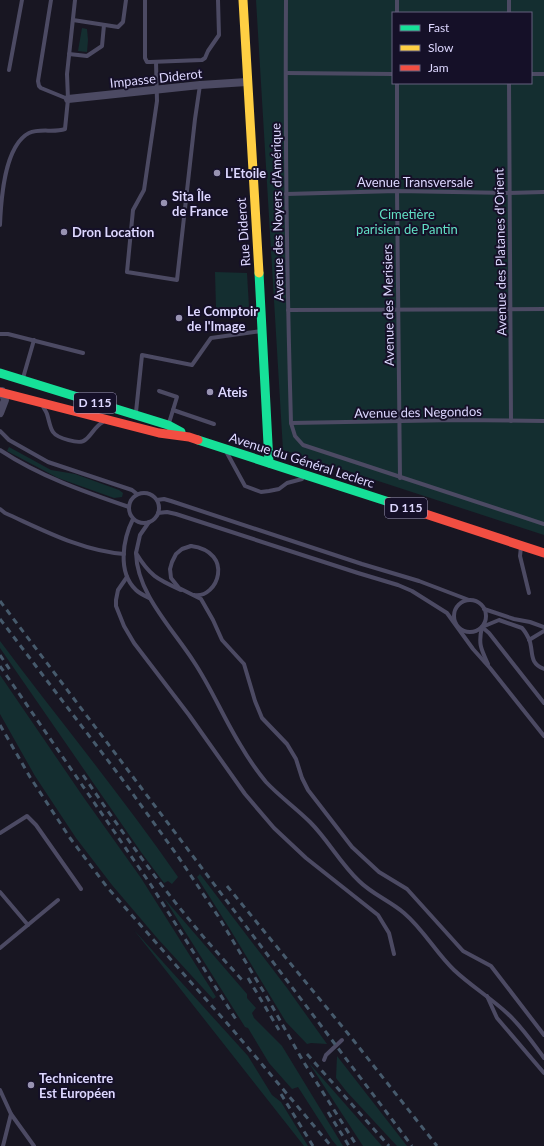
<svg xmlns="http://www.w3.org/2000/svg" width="544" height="1146" font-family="Lato,sans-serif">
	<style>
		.green { fill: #142e30; fill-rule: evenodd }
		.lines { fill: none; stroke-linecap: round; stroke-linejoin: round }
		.lane { stroke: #4c4a63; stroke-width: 4 }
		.street { stroke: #4c4a63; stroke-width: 8 }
		.fast { stroke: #16e098; stroke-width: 9 }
		.slow { stroke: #ffcf43; stroke-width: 9 }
		.jam { stroke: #f24e42; stroke-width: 9 }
		.rail { stroke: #465a6c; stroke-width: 3; stroke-dasharray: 6 5; stroke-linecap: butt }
		.lane-bridge { stroke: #4c4a63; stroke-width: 4 }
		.poi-dot { fill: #9893b2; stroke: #151028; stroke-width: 1.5 }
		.labels { text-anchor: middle; stroke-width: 4; stroke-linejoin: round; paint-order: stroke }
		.shield { fill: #151028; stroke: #a19bbe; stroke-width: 1 }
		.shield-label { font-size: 12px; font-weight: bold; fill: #ddd7ff }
		.street-label { font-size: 13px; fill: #ddd7ff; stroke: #151028 }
		.poi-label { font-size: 13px; font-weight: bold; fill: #ddd7ff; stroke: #151028; text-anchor: start }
		.park-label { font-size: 13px; fill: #62e0c5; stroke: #151028 }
	</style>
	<rect width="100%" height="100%" fill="#181622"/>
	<g class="green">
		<path d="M256,0h288v535l-261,-85zM393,13h138v70h-138z"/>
		<path d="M82,28l5,1 1,11 -1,12 -9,-1z"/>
		<path d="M215,272l32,1 2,34 -33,1z"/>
		<path d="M9,447l42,23 24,4 44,16 4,3 -1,4 -8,1 -56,-20 -51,-27z"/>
		<path d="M0,641c59,79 122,155 178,236l-6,7 -4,-3 -4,2 -23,-31 -141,-204z"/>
		<path d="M0,675l84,123 57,80 75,119 -3,2 -55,-60 -46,-54 -36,-47 -41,-62 -35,-62z"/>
		<path d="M200,874l87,114 40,56 -16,-1 -4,1 -21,-22 -58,-96 -31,-49z"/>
		<path d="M164,898l83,96v4l9,10 -4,5 2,5 28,28 61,100h-6l-5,-6 -34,-53 -6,2 -23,-26 -21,-35 -3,-1z"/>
		<path d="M134,930l114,126 24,39 9,7 27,44h-4z"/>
		<path d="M337,1056l70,90h-10l-50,-54 -11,-14z"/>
		<path d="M309,1063l73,83h-19z"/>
	</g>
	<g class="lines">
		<g class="lane">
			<path d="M51,0l-13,81 1,5 2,2 27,11"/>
			<path d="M145,0v58l2,4h3l52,-2 3,-2 3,-7 11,-16 -1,-35"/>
			<path d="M286,0c-1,141 1,282 5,423l4,13 8,9 241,79"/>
			<path d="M397,0v13"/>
			<path d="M509,0v13"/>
			<path d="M73,20l45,7 5,-5 3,-22"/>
			<path d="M69,54l18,2 15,-10 2,-21"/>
			<path d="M156,62l1,39 -13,89 -11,20 -6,62 50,8 18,-161 5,-34"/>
			<path d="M9,70l13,-70"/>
			<path d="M286,73l107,1"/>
			<path d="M531,74h13"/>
			<path d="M397,83v108l3,287"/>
			<path d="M509,83l2,338"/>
			<path d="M286,194l111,-3 112,2 35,-1"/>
			<path d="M0,225c1,-25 4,-79 29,-92 11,-5 25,0 36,-4l3,-30 -1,-25 8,-74"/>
			<path d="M288,310l256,-1"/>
			<path d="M0,334h8l75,19"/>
			<path d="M23,378l11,-38"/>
			<path d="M159,391l18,6 -8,26"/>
			<path d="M43,406c1,3 3,5 4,8 2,6 3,14 6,18 4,6 27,13 32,8 7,-5 9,-13 18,-18"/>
			<path d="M173,410l41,14"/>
			<path d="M136,412l6,-57 50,10 19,-27 51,-7"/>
			<path d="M291,423l165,-3 88,1"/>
			<path d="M0,431l9,9 39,22 84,28 5,4"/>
			<path d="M0,450c39,26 85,42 129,57"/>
			<path d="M227,453l18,33 16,6 8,-1 10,-2 8,-6 15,-4"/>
			<circle cx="144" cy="508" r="15"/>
			<path d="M157,500l7,-1 7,2 191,63 57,17 50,19"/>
			<path d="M0,509l5,4c38,17 77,38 119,41"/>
			<path d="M158,513l9,-1 9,2 182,59 40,12 14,6 35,22 26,36 17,19 54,68"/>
			<path d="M133,519c-10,20 -16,53 3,71 3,3 9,6 13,8"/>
			<path d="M149,522l-9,13 -4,18c14,23 21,26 45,37"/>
			<path d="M191,546c44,6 27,53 3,49"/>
			<path d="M521,547l-1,9 9,37"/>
			<path d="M136,553c1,41 37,76 58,109 18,27 30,57 47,84 7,12 16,25 25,36 13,14 30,26 44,40 18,18 30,41 49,59 13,13 31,20 45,32 20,17 32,40 50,57 17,16 37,28 54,44 14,13 25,29 36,44"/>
			<path d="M127,577l-9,13 -2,10v6l8,20 10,17 55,72 56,79 29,34 32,30 72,57 11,18 5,21"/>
			<circle cx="470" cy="616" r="16"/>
			<path d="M484,609l30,10 16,3 14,5"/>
			<path d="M482,627l7,6 55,70"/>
			<path d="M529,640l15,-9"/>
			<path d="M488,664c-7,-15 -10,-20 -6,-37l17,-7 23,8c3,3 5,7 7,11 5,12 -1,24 15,30"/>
			<path d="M0,833l27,-17 9,9 45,64"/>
			<path d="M0,892l28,33"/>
			<path d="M0,948l58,-48"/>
			<path d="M487,996l10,22 47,55"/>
			<path d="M324,1060l2,-5 16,-15"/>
			<path d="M0,1090l11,24 -8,32"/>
			<path d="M11,1114l23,32"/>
		</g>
		<g class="street">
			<path d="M68,99l132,-14 47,-3"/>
			<path d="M0,413l5,-13 -3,-9"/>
		</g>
		<g class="fast">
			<path d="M259,273l10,190"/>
			<path d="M0,373l168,52 13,7"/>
			<path d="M198,440l191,62"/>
		</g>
		<path class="slow" d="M243,0l16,273"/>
		<g class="jam">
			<path d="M0,392l159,41 30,4 9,3"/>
			<path d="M389,502l155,51"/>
		</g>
		<g class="rail">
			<path d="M0,601l412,545"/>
			<path d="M0,619l122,160 55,76 41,61 50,83 35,62 54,85"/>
			<path d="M0,655l10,15"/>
			<path d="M0,666l151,219 86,136"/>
			<path d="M0,725l30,52 40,61 37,49 126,143 98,116"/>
			<path d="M83,775c35,51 70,101 109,148 16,20 34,39 51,58"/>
			<path d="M227,886l127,155 83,105"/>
			<path d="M248,978l31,52"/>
			<path d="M307,1054l82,92"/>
			<path d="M281,1094l32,52"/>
			<path d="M328,1112l21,34"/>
		</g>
		<path class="lane-bridge" d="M191,546l-9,3 -6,5 -4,8 -2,7 1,9 8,10 22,11 12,21 9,20 22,24 11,37 7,17 25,26 9,15 6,19 6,12 44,57 27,25 28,17 56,62 28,15 53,69"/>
	</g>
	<g class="poi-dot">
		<circle cx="217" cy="173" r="4"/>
		<circle cx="164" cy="203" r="4"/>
		<circle cx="64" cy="232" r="4"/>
		<circle cx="179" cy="318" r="4"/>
		<circle cx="210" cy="392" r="4"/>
		<circle cx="31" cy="1085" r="4"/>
	</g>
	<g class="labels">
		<g class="shield">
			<rect x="74" y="393" width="42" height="20" rx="3"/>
			<rect x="385" y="498" width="42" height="20" rx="3"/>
		</g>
		<g class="shield-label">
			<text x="95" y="407">D 115</text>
			<text x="406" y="512">D 115</text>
		</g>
		<g class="street-label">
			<text transform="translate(156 78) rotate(-6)" y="5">Impasse Diderot</text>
			<text x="415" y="187">Avenue Transversale</text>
			<text transform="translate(277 212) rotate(-91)" y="5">Avenue des Noyers d'Amérique</text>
			<text transform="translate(243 232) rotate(-94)" y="5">Rue Diderot</text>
			<text transform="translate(500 252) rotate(-91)" y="5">Avenue des Platanes d'Orient</text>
			<text transform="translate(388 305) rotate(-91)" y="5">Avenue des Merisiers</text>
			<text transform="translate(418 412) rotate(-1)" y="5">Avenue des Negondos</text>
			<text transform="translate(302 460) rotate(18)" y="5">Avenue du Général Leclerc</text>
		</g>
		<g class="poi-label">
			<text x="225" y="178">L'Etoile</text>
			<text x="172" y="201">Sita Île<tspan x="172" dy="15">de France</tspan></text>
			<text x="72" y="237">Dron Location</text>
			<text x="187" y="316">Le Comptoir<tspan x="187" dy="15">de l'Image</tspan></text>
			<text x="218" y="397">Ateis</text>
			<text x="39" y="1083">Technicentre<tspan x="39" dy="15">Est Européen</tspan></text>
		</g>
		<g class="park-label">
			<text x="407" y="219">Cimetière<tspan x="407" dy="15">parisien de Pantin</tspan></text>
		</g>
	</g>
	<rect x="392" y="12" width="140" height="72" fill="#151028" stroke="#65607e"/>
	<rect x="400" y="25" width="20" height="6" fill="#16e098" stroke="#65607e"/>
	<text x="428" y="32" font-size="12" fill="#ddd7ff">Fast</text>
	<rect x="400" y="45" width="20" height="6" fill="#ffcf43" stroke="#65607e"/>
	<text x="428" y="52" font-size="12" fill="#ddd7ff">Slow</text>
	<rect x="400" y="65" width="20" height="6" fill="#f24e42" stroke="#65607e"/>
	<text x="428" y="72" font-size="12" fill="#ddd7ff">Jam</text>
</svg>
